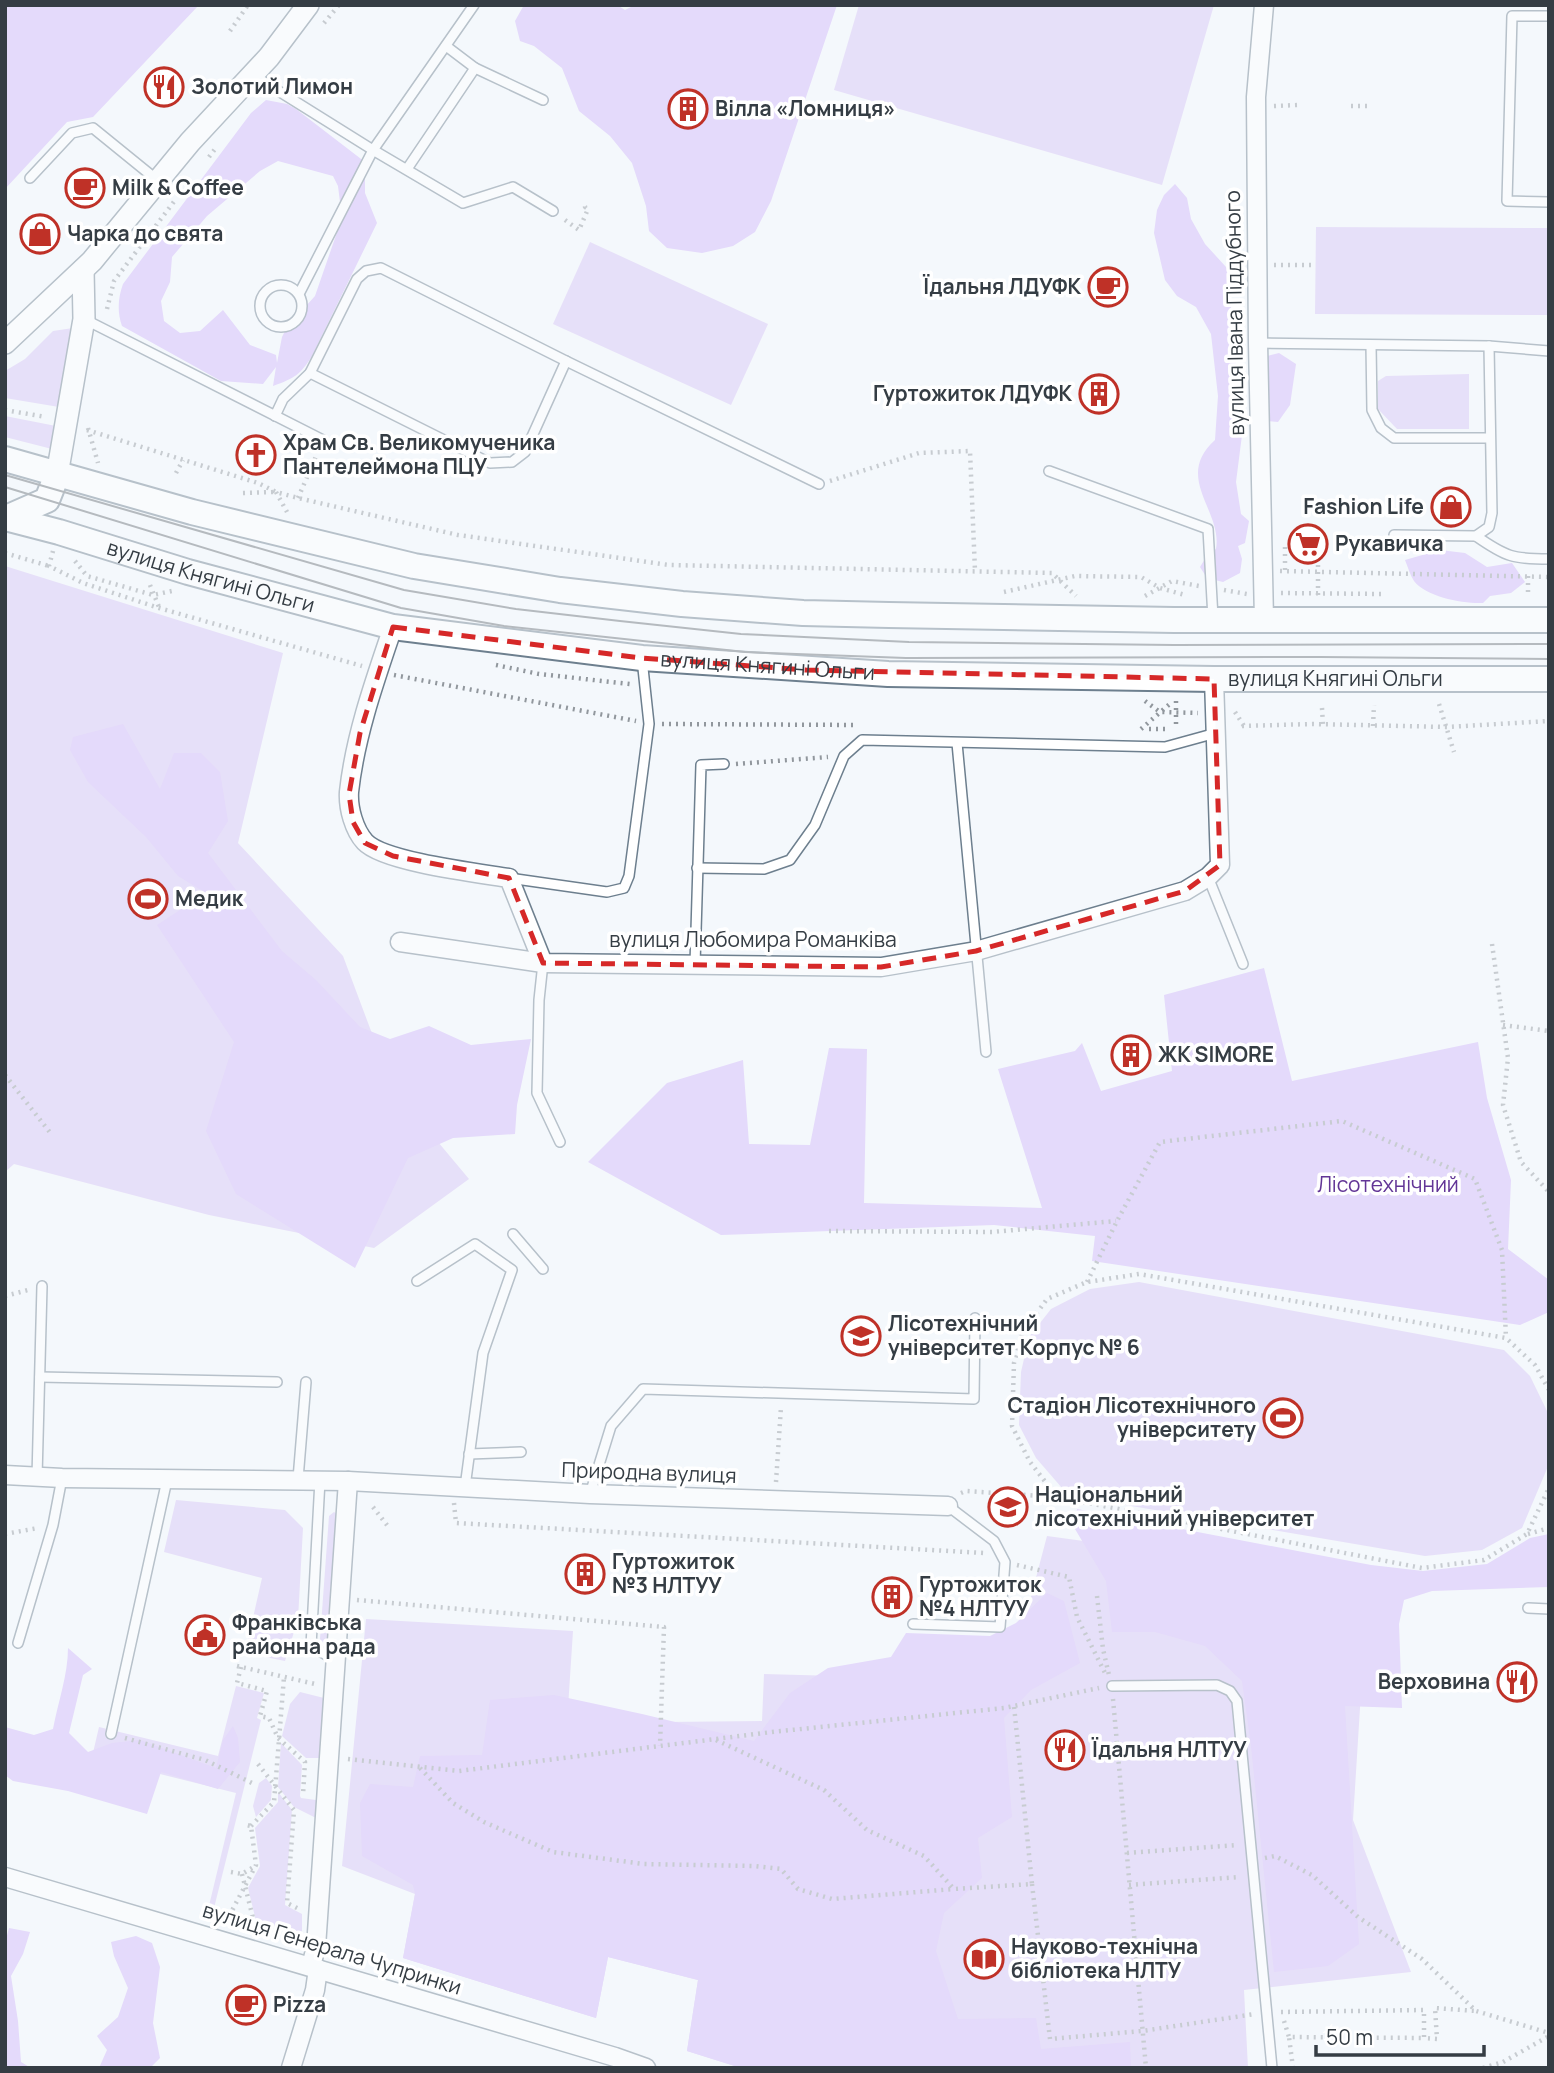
<svg xmlns="http://www.w3.org/2000/svg" width="1554" height="2073" font-family="Manrope,sans-serif">
	<style>
		.green { fill: #d6c3f5 }
		.forest { fill: #d0b5fa; fill-rule: evenodd }
		.lines { fill: none; stroke-linecap: round; stroke-linejoin: round }
		.service-casing { stroke: #6d7f8e; stroke-width: 12 }
		.minor-casing { stroke: #6d7f8e; stroke-width: 21 }
		.tertiary-casing { stroke: #6d7f8e; stroke-width: 24 }
		.secondary-casing { stroke: #6d7f8e; stroke-width: 28 }
		.path { stroke: #91979d; stroke-width: 4.5; stroke-dasharray: 2 5; stroke-linecap: butt }
		.service { stroke: #fff; stroke-width: 9 }
		.minor { stroke: #fff; stroke-width: 18 }
		.tertiary { stroke: #fff; stroke-width: 21 }
		.secondary { stroke: #fff; stroke-width: 24 }
		.tram { stroke: #697076; stroke-width: 2 }
		.marked { fill: none; stroke: #d62828; stroke-width: 5; stroke-dasharray: 14 9; stroke-linejoin: round }
		.labels { text-anchor: middle; stroke-width: 7; stroke-linejoin: round; paint-order: stroke }
		.poi-label { font-size: 21px; font-weight: bold; fill: #353d44; stroke: #fff; text-anchor: start }
		.street-label { font-size: 21px; fill: #353d44; stroke: #fff }
		.park-label { font-size: 21px; fill: #623596; stroke: #fff }
	</style>
	<rect width="100%" height="100%" fill="#f4f8fc"/>
	<g class="green">
		<path d="M859,5h355l-52,180 -328,-95z"/>
		<path d="M1316,227l233,1v87l-234,-1z"/>
		<path d="M590,242l178,82 -37,81 -178,-81z"/>
		<path d="M73,328l-14,79 -54,-9v-27l20,-12 28,-28z"/>
		<path d="M1469,374v55h-72l-19,-20v-28l8,-5z"/>
		<path d="M5,416l51,10 -4,23 -47,-12z"/>
		<path d="M5,566l278,87 -45,190 105,113 49,131 77,92 -95,69 -165,-33 -195,-51 -9,8z"/>
		<path d="M1139,1282l365,68 26,26 17,35 2,53 -27,64 -40,22 -57,6 -323,-55 -40,-13 -26,-30 -17,-33 2,-53 8,-35 22,-28 39,-20z"/>
		<path d="M176,1500l109,10 18,18 -5,91 -13,42 -40,-8 17,-75 -98,-26z"/>
		<path d="M334,1512l3,2 -8,129 -4,1 -5,-5 9,-123z"/>
		<path d="M1047,1536l321,44 -15,240 58,152 -167,18 4,78h-507l-54,-17 11,-71 -90,-23 -12,61 -193,-60 12,-64 -73,-28 24,-247 207,12 -6,92 195,-2 2,-47 146,4 108,-32z"/>
		<path d="M236,1686l28,7 -7,25 4,2 -48,192 -5,-2 28,-117 -144,-36 7,-30 119,29z"/>
		<path d="M300,1692l24,6 -4,60h-14l-24,-22 8,-32z"/>
		<path d="M281,1743l21,22 -2,31 1,2 15,2v18l-22,-11 -16,-20z"/>
		<path d="M266,1778l6,8 -1,14 -15,17 -3,-11 6,-23z"/>
		<path d="M278,1792l14,18 -7,95 17,9v17l-4,3 -42,-13 -8,-33 12,-22 -5,-38 23,-26z"/>
	</g>
	<g class="forest">
		<path d="M5,5h193v1l-105,111 -26,5 -62,67z"/>
		<path d="M524,5h93l8,5 10,-5h202l-66,196 -16,31 -22,14 -31,7 -35,-5 -18,-17 -3,-25 -14,-43 -22,-27 -31,-25 -17,-43 -28,-22 -14,-5 -5,-20z"/>
		<path d="M266,100l21,4 9,5 69,53v31l12,30 -65,133c-12,19 -17,22 -39,30l3,-19 -13,17 -42,-3 -99,-55c-5,-14 -4,-28 1,-42l128,-171zM278,161l55,15 5,10 4,32 -27,78 -28,31 -5,10 -5,26 -1,-8 -26,-10 -27,-35 -23,21 -20,2 -16,-12 -3,-20 9,-19 2,-25 35,-41 53,-45z"/>
		<path d="M1175,184l12,14 4,21 14,25 21,23 8,15 -4,19 6,41v82l6,11 -6,47 5,32 8,7 -4,22 -7,3 4,13 -2,14 -17,9 -16,-4 -7,-11 8,-13 8,-5c7,-38 -43,-71 -1,-109l3,-44 -7,-62 -15,-27 -19,-11 -12,-16 -11,-47 3,-23 7,-15z"/>
		<path d="M1279,353l17,11 -6,41 -12,17 -20,-2 2,-62z"/>
		<path d="M1440,550l25,3 22,14 25,-4 13,19 -14,11 -21,3 -7,7c-19,1 -57,-6 -69,-22 -4,-6 -6,-14 -9,-21z"/>
		<path d="M123,724l37,65 14,-36h27l19,19 8,49 -20,32 74,98 34,29 44,47 30,12 39,-13 42,19 60,-6 -14,66 -2,29 -62,4 -45,20 -53,110 -119,-74 -30,-63 28,-89 -77,-117 49,-32 -28,-17 -32,-39 -58,-55 -18,-32 3,-13z"/>
		<path d="M1264,968l28,113 186,-39 9,56 24,82 -3,69 41,31v32l-29,13 -428,-64 3,-25 -101,-11 -273,10 -133,-73 79,-79 76,-23 6,84 61,1 19,-97 38,1 -3,154 178,5 -44,-139 77,-18 7,-8 19,48 71,-20 -8,-76z"/>
		<path d="M1077,1509l294,56 52,6 64,-7 43,-26 19,-4v53l-117,4 -28,9 -5,24 3,84 -57,-2 14,238 -31,22 -54,6 -23,-226 -9,-65 -37,-35 -50,-14h-43l-6,-51 -31,-52z"/>
		<path d="M1047,1593l17,8 16,62 -49,27 -27,28 8,99 -34,21 4,40 -38,35 -8,38 22,68 78,-1 5,31 89,-7 1,26h-390l-54,-17 11,-71 -90,-23 -12,61 -193,-60 12,-64 -2,-9 -51,-29 -2,-53 10,-19 43,3 7,-31 62,-1 8,-55 64,-5 88,19 112,27 36,-48 38,-25 63,-11 15,-24 84,3 26,-13z"/>
		<path d="M68,1648l24,21 -9,6 -14,58 19,19 24,-9 28,-3 76,28 7,-28 10,-14 5,12 2,24 -22,27 -57,-17 -14,42 -79,-23 -55,-10 -8,-6v-48l29,8 19,-6c5,-27 15,-54 15,-81z"/>
		<path d="M9,1928l21,4 -7,22 -12,22 7,45 3,41 10,6h-26v-125z"/>
		<path d="M136,1936l16,7 8,24 -7,56 7,35 -10,10h-51l8,-18 -10,-14 21,-19 10,-29 -14,-32 -3,-14z"/>
	</g>
	<g class="lines">
		<g class="service-casing">
			<g id="service">
				<path d="M1549,16h-37l-5,185 42,1"/>
				<path d="M446,46l29,22"/>
				<path d="M253,75l120,75 90,53 50,-16 40,24"/>
				<path d="M407,169l68,-101 68,32"/>
				<path d="M30,178l42,-45 21,-5 64,52"/>
				<circle cx="281" cy="306" r="21"/>
				<path d="M299,294l74,-144 101,-145"/>
				<path d="M84,319l239,121"/>
				<path d="M1258,343l231,3 60,5"/>
				<path d="M1371,345l1,65 9,18 13,10h96"/>
				<path d="M310,373l180,90 22,-1 13,-10 41,-91"/>
				<path d="M275,416l8,-17 27,-26 47,-94 9,-8 15,-3 185,93 253,123"/>
				<path d="M1049,471l159,58 5,89"/>
				<path d="M1394,535l82,1 13,-9 3,-14 -3,-167"/>
				<path d="M1476,536c30,21 37,23 73,23"/>
				<path d="M957,743l29,309"/>
				<path d="M697,868l67,1 26,-9 25,-35 29,-69 18,-16 303,7 51,-14"/>
				<path d="M1208,877l35,87"/>
				<path d="M509,878l98,14 17,-4 5,-12 20,-152 -7,-65"/>
				<path d="M543,963l-4,37 -2,93 23,49"/>
				<path d="M695,964l6,-199 23,-1"/>
				<path d="M513,1234l30,35"/>
				<path d="M417,1281l58,-37 37,26 -29,83 -18,134"/>
				<path d="M40,1377l237,5"/>
				<path d="M469,1454l52,-2"/>
				<path d="M37,1477l5,-191"/>
				<path d="M298,1479l8,-97"/>
				<path d="M320,1480l-9,166 24,14"/>
				<path d="M590,1494l21,-68 32,-37 331,10 1,-81"/>
				<path d="M1528,1608l21,1"/>
				<path d="M913,1624l87,3 5,-65 -11,-21 -46,-35"/>
				<path d="M18,1643l35,-118 9,-47"/>
				<path d="M1112,1686l105,-1 13,6 7,10 35,367"/>
				<path d="M111,1734l56,-254"/>
			</g>
		</g>
		<g class="minor-casing">
			<g id="minor">
				<path d="M1264,620l-6,-277 -2,-246 8,-92"/>
				<path d="M393,627c-18,53 -38,109 -44,165 -1,16 5,38 16,50 19,20 113,31 144,36l34,85"/>
				<path d="M400,942l143,21 338,4 95,-16 209,-60 23,-14 12,-12 -6,-186"/>
				<path d="M5,1475l57,3 286,3 242,13 358,12"/>
				<path d="M5,1877l610,180 31,11"/>
				<path d="M311,1966l5,-19 32,-466"/>
				<path d="M291,2068l24,-78 3,-21"/>
			</g>
		</g>
		<g class="tertiary-casing">
			<g id="tertiary">
				<path d="M5,343l87,-82 98,-119 79,-85 39,-52"/>
				<path d="M57,475l27,-156 -1,-49"/>
			</g>
		</g>
		<g class="secondary-casing">
			<g id="secondary">
				<path d="M5,459l187,53 222,54 146,24 122,14 121,9 86,2 285,5h375"/>
				<path id="s1" d="M5,518l54,14 129,40 205,55 249,31 246,16 326,5h335"/>
				<path d="M6,518l41,-18 10,-25"/>
			</g>
		</g>
		<g class="path">
			<path d="M324,23l15,-18"/>
			<path d="M230,31l18,-26"/>
			<path d="M1274,106l24,-1"/>
			<path d="M1351,106h20"/>
			<path d="M209,157l6,-8"/>
			<path d="M565,220l14,10 9,-21 -3,-2 1,-5"/>
			<path d="M1274,265h41"/>
			<path d="M107,309l7,-28 62,-82"/>
			<path d="M5,410l41,7"/>
			<path d="M88,428l10,35"/>
			<path d="M87,430l171,53 18,9 22,6 160,37 211,30 383,8 24,23"/>
			<path d="M176,473l7,-13"/>
			<path d="M830,481l89,-28 51,-2 5,120"/>
			<path d="M276,492l11,20"/>
			<path d="M243,493l32,-1"/>
			<path d="M298,498l19,-44"/>
			<path d="M1285,547v25"/>
			<path d="M53,551l-4,15 34,17 76,25 203,58"/>
			<path d="M1318,551v44"/>
			<path d="M5,553l44,13"/>
			<path d="M75,561l12,15 66,19 19,-4"/>
			<path d="M1280,571l269,6"/>
			<path d="M1528,576v20"/>
			<path d="M150,585l9,22"/>
			<path d="M1224,590l23,4"/>
			<path d="M1004,592l71,-16 66,1 19,11 25,7"/>
			<path d="M1281,593l103,1"/>
			<path d="M1145,596l27,-15 27,5"/>
			<path d="M496,665l43,9 91,10"/>
			<path d="M394,675l242,46"/>
			<path d="M1145,701l15,11 38,1"/>
			<path d="M1176,701v27"/>
			<path d="M1439,704l15,48"/>
			<path d="M1322,708l1,17"/>
			<path d="M1235,712l9,14"/>
			<path d="M662,724l195,1"/>
			<path d="M1242,726l71,-2 134,3 102,-6"/>
			<path d="M1373,726l1,-21"/>
			<path d="M1141,729l31,-27"/>
			<path d="M1149,729h19"/>
			<path d="M736,764l92,-7"/>
			<path d="M1492,944l16,114 -5,47 18,57 28,30"/>
			<path d="M1503,1025l46,6"/>
			<path d="M5,1075l47,60"/>
			<path d="M829,1231l163,1 124,-11"/>
			<path d="M1087,1282l30,-61 43,-79 182,-21 133,58 27,71 4,88"/>
			<path d="M5,1296l23,-6"/>
			<path d="M1549,1390l-14,-25 -29,-27 -367,-64 -52,8 -40,17 -24,33 -9,31 -2,63 18,36 27,35 365,71 62,-8 43,-26 22,-46"/>
			<path d="M776,1482l5,-75"/>
			<path d="M961,1493l5,-2 90,6"/>
			<path d="M454,1503l2,20 528,30"/>
			<path d="M373,1507l17,22"/>
			<path d="M5,1534l33,-6"/>
			<path d="M1528,1534l21,-6"/>
			<path d="M1017,1565l52,12 8,40 29,58"/>
			<path d="M1097,1596l6,53 6,26"/>
			<path d="M357,1600l307,27 -4,119"/>
			<path d="M237,1666l78,18"/>
			<path d="M241,1667l-4,16 30,8 -7,25 9,2 9,20 27,24 -2,33"/>
			<path d="M1113,1699l33,369"/>
			<path d="M125,1738l80,22 47,23"/>
			<path d="M716,1740l108,50 43,40 57,26 30,33 78,-5 -18,-178"/>
			<path d="M348,1759l111,12 313,-39 232,-24 95,-20"/>
			<path d="M258,1764l36,46 -7,93 14,7"/>
			<path d="M420,1768l33,35 31,19 69,30 91,12 111,2 26,3 17,20 34,10 122,-10"/>
			<path d="M251,1826l23,-24 10,-125"/>
			<path d="M1127,1853l111,-8"/>
			<path d="M1265,1858l10,-2 37,19 46,42 64,42 54,52 73,22"/>
			<path d="M231,1872l11,2 13,-8"/>
			<path d="M242,1874l14,56"/>
			<path d="M1032,1884l18,155 92,-8 113,-17"/>
			<path d="M1129,1885l111,-8"/>
			<path d="M226,1922l30,-57 -5,-39 -8,-2"/>
			<path d="M1281,2012l143,-2v28l13,1 -2,-31 41,3"/>
			<path d="M1284,2021l5,16"/>
			<path d="M1293,2068l-4,-31 135,1"/>
			<path d="M1483,2068l20,-6 46,-26"/>
		</g>
		<use href="#service" class="service"/>
		<use href="#minor" class="minor"/>
		<use href="#tertiary" class="tertiary"/>
		<use href="#secondary" class="secondary"/>
		<g class="tram">
			<path d="M5,475l399,115 112,19 104,12 121,13 168,8 265,3 375,-1"/>
			<path d="M5,487l396,121 103,18 241,26 161,6 415,-1 228,2"/>
		</g>
	</g>
	<path d="M0 0H1554V2073H0ZM393,627l249,31 164,12 408,9 6,186 -35,26 -209,60 -95,16 -338,-4 -34,-85 -116,-22 -28,-13 -12,-21 -4,-28 11,-61z" fill="#f4f8fc" fill-opacity=".55" fill-rule="evenodd"/>
	<path class="marked" d="M393,627l249,31 164,12 408,9 6,186 -35,26 -209,60 -95,16 -338,-4 -34,-85 -116,-22 -28,-13 -12,-21 -4,-28 11,-61z"/>
	<defs>
		<g id="restaurant-ring" transform="scale(2.0125)"><circle r="9.5" fill="#fff" stroke="#bf3127" stroke-width="1.5"/><path d="M-5-6h1v4h1v-4h1v4h1v-4h1v5L-1.5 .5V6h-2V.5L-5-1ZM5-6V6H3V1.5H1.5Q1.5-4 5-6Z" fill="#bf3127"/></g>
		<g id="building-ring" transform="scale(2.0125)"><circle r="9.5" fill="#fff" stroke="#bf3127" stroke-width="1.5"/><path d="M-4-6H4V6H1V3H-1V6H-4ZM-2.5-4.3h1.7v1.8h-1.7ZM.8-4.3h1.7v1.8H.8ZM-2.5-1h1.7V.8h-1.7ZM.8-1h1.7V.8H.8Z" fill="#bf3127"/></g>
		<g id="cafe-ring" transform="scale(2.0125)"><circle r="9.5" fill="#fff" stroke="#bf3127" stroke-width="1.5"/><path d="M-5.5-4.5H6V0H3Q3 3.5 0 3.5H-2.5Q-5.5 3.5-5.5 0ZM3-3.2v2h1.7v-2ZM-6 4.5H4V6H-6Z" fill="#bf3127"/></g>
		<g id="shop-ring" transform="scale(2.0125)"><circle r="9.5" fill="#fff" stroke="#bf3127" stroke-width="1.5"/><path d="M-5-2.5h2.3a2.7 3.5 0 0 1 5.4 0H5L5.5 6h-11ZM-1.5-2.5h3a1.5 2.3 0 0 0-3 0Z" fill="#bf3127"/></g>
		<g id="church-ring" transform="scale(2.0125)"><circle r="9.5" fill="#fff" stroke="#bf3127" stroke-width="1.5"/><path d="M-1.2-6h2.4v3.5h3.3v2.4h-3.3V6h-2.4V-.1h-3.3v-2.4h3.3Z" fill="#bf3127"/></g>
		<g id="supermarket-ring" transform="scale(2.0125)"><circle r="9.5" fill="#fff" stroke="#bf3127" stroke-width="1.5"/><path d="M-6-5.5h2.5l.6 2H6L4.5 2H-2.5L-4.4-4H-6ZM-1.5 3.2a1.3 1.3 0 1 0 .1 0ZM3 3.2a1.3 1.3 0 1 0 .1 0Z" fill="#bf3127"/></g>
		<g id="stadium-ring" transform="scale(2.0125)"><circle r="9.5" fill="#fff" stroke="#bf3127" stroke-width="1.5"/><path d="M0-5a6.5 5 0 1 0 0 10a6.5 5 0 1 0 0-10ZM-3.5-1.8h7v3.6h-7Z" fill="#bf3127"/></g>
		<g id="university-ring" transform="scale(2.0125)"><circle r="9.5" fill="#fff" stroke="#bf3127" stroke-width="1.5"/><path d="M0-5L7-2L0 1L-7-2ZM-4 1L0 2.5L4 1V4Q0 6-4 4Z" fill="#bf3127"/></g>
		<g id="civic-ring" transform="scale(2.0125)"><circle r="9.5" fill="#fff" stroke="#bf3127" stroke-width="1.5"/><path d="M-.6-6.5H3V-4.5H.6V-3L4-1V1h2V6H-6V1h2V-1L-.6-3ZM-1.2 2.5V6h2.4V2.5Z" fill="#bf3127"/></g>
		<g id="library-ring" transform="scale(2.0125)"><circle r="9.5" fill="#fff" stroke="#bf3127" stroke-width="1.5"/><path d="M-6-4Q-3-5.5-.7-3.5V5Q-3 3-6 4ZM6-4Q3-5.5 .7-3.5V5Q3 3 6 4Z" fill="#bf3127"/></g>
	</defs>
	<g fill-rule="evenodd">
		<use href="#restaurant-ring" x="164" y="87"/>
		<use href="#building-ring" x="688" y="109"/>
		<use href="#cafe-ring" x="85" y="188"/>
		<use href="#shop-ring" x="40" y="234"/>
		<use href="#cafe-ring" x="1108" y="287"/>
		<use href="#building-ring" x="1099" y="394"/>
		<use href="#church-ring" x="256" y="455"/>
		<use href="#shop-ring" x="1451" y="507"/>
		<use href="#supermarket-ring" x="1308" y="544"/>
		<use href="#stadium-ring" x="148" y="899"/>
		<use href="#building-ring" x="1131" y="1055"/>
		<use href="#university-ring" x="861" y="1336"/>
		<use href="#stadium-ring" x="1283" y="1418"/>
		<use href="#university-ring" x="1008" y="1507"/>
		<use href="#building-ring" x="585" y="1574"/>
		<use href="#building-ring" x="892" y="1597"/>
		<use href="#civic-ring" x="205" y="1635"/>
		<use href="#restaurant-ring" x="1517" y="1682"/>
		<use href="#restaurant-ring" x="1065" y="1750"/>
		<use href="#library-ring" x="984" y="1959"/>
		<use href="#cafe-ring" x="246" y="2005"/>
	</g>
	<g class="labels">
		<g class="poi-label">
			<text x="191" y="94">Золотий Лимон</text>
			<text x="715" y="116">Вілла «Ломниця»</text>
			<text x="112" y="195">Milk &amp; Coffee</text>
			<text x="67" y="241">Чарка до свята</text>
			<text x="1081" y="294" text-anchor="end">Їдальня ЛДУФК</text>
			<text x="1072" y="401" text-anchor="end">Гуртожиток ЛДУФК</text>
			<text x="283" y="450">Храм Св. Великомученика<tspan x="283" dy="24">Пантелеймона ПЦУ</tspan></text>
			<text x="1424" y="514" text-anchor="end">Fashion Life</text>
			<text x="1335" y="551">Рукавичка</text>
			<text x="175" y="906">Медик</text>
			<text x="1158" y="1062">ЖК SIMORE</text>
			<text x="888" y="1331">Лісотехнічний<tspan x="888" dy="24">університет Корпус № 6</tspan></text>
			<text x="1256" y="1413" text-anchor="end">Стадіон Лісотехнічного<tspan x="1256" dy="24">університету</tspan></text>
			<text x="1035" y="1502">Національний<tspan x="1035" dy="24">лісотехнічний університет</tspan></text>
			<text x="612" y="1569">Гуртожиток<tspan x="612" dy="24">№3 НЛТУУ</tspan></text>
			<text x="919" y="1592">Гуртожиток<tspan x="919" dy="24">№4 НЛТУУ</tspan></text>
			<text x="232" y="1630">Франківська<tspan x="232" dy="24">районна рада</tspan></text>
			<text x="1490" y="1689" text-anchor="end">Верховина</text>
			<text x="1092" y="1757">Їдальня НЛТУУ</text>
			<text x="1011" y="1954">Науково-технічна<tspan x="1011" dy="24">бібліотека НЛТУ</tspan></text>
			<text x="273" y="2012">Pizza</text>
		</g>
		<g class="street-label">
			<text transform="translate(1235 313) rotate(-91)" y="7">вулиця Івана Піддубного</text>
			<text dy="7" stroke="none"><textPath href="#s1" startOffset="214">вулиця Княгині Ольги</textPath></text>
			<text dy="7" stroke="none"><textPath href="#s1" startOffset="780">вулиця Княгині Ольги</textPath></text>
			<text dy="7" stroke="none"><textPath href="#s1" startOffset="1348">вулиця Княгині Ольги</textPath></text>
			<text x="753" y="947">вулиця Любомира Романківа</text>
			<text transform="translate(649 1473) rotate(2)" y="7">Природна вулиця</text>
			<text transform="translate(332 1949) rotate(17)" y="7">вулиця Генерала Чупринки</text>
		</g>
		<g class="park-label">
			<text x="1388" y="1192">Лісотехнічний</text>
		</g>
	</g>
	<rect width="1554" height="2073" fill="none" stroke="#353d44" stroke-width="14"/>
	<path d="M1316 2045v10h168v-10" fill="none" stroke="#353d44" stroke-width="3.5"/>
	<text x="1326" y="2045" font-size="21" fill="#353d44" stroke="#ffffff" stroke-width="5" paint-order="stroke">50 m</text>
</svg>
